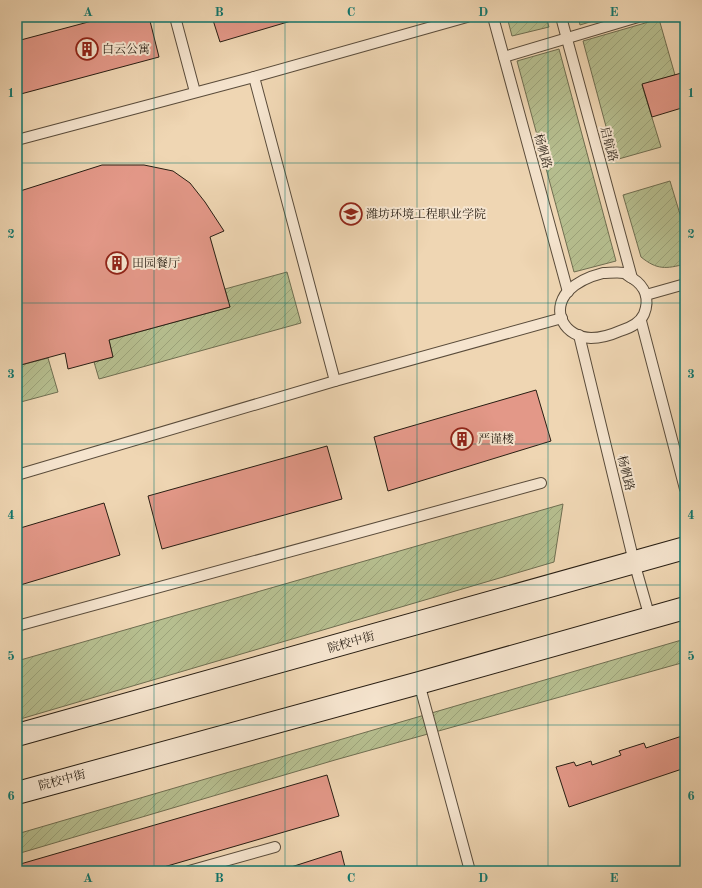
<svg xmlns="http://www.w3.org/2000/svg" width="702" height="888" font-family="'Old Standard TT','Noto Serif SC',serif">
	<style>
		.garden { fill: url(#garden-furrows); stroke: #6f6e51 }
		.building { fill: #e39888; stroke: #281e13 }
		.lines { fill: none; stroke-linecap: round; stroke-linejoin: round }
		.lane-casing { stroke: #5a4c3b; stroke-width: 12 }
		.secondary-casing { stroke: #281e13; stroke-width: 24 }
		.lane { stroke: #f5e4ce; stroke-width: 10 }
		.secondary { stroke: #f5e4ce; stroke-width: 22 }
		.grid { fill: none; stroke: #0f766e; stroke-width: 1; stroke-opacity: 0.55 }
		.labels { text-anchor: middle; stroke-width: 4; stroke-linejoin: round; paint-order: stroke }
		.poi-label { font-size: 12px; fill: #281e13; stroke: #f5e4ce; text-anchor: start }
		.street-label { font-size: 12px; fill: #281e13; stroke: #f5e4ce }
		.neatline { fill: none; stroke: #0f766e; stroke-width: 1.5 }
		.grid-label { font-size: 13px; text-anchor: middle; font-weight: bold; fill: #0f766e }
	</style>
	<defs>
		<pattern id="garden-furrows" width="10" height="10" patternUnits="userSpaceOnUse"><rect width="10" height="10" fill="#b6be8f"/><path d="M-1 1l2-2M0 10L10 0M9 11l2-2" fill="none" stroke="#9ca37a"/></pattern>
	</defs>
	<rect width="100%" height="100%" fill="#efd6b3"/>
	<filter id="stains"><feTurbulence type="fractalNoise" baseFrequency=".005" numOctaves="4"/><feColorMatrix values="0 0 0 0 .2 0 0 0 0 .09 0 0 0 0 .02 0 0 0 .5 -.17"/></filter>
	<radialGradient id="worn" r=".72"><stop offset=".6" stop-color="#630" stop-opacity="0"/><stop offset="1" stop-color="#630" stop-opacity=".3"/></radialGradient>
	<g class="garden">
		<path d="M507,17h39l3,10 -37,9z"/>
		<path d="M578,17h28l-26,8z"/>
		<path d="M659,19l16,56 -33,10 19,62 -46,13 -32,-119z"/>
		<path d="M559,49l57,212 -42,11 -57,-211z"/>
		<path d="M670,181l15,50v33c-19,5 -28,6 -44,-7l-18,-62z"/>
		<path d="M287,272l14,51 -202,56 -5,-17 19,-5 -4,-17 121,-33 -5,-18z"/>
		<path d="M48,358l10,34 -41,11v-37z"/>
		<path d="M563,504l-9,58 -537,158v-59z"/>
		<path d="M685,639v23l-350,98 -318,94v-20z"/>
	</g>
	<g class="building">
		<path d="M107,17h42l10,40 -142,38v-54z"/>
		<path d="M212,17h79v4l-71,21z"/>
		<path d="M685,72v35l-33,10 -10,-33z"/>
		<path d="M102,165h42l29,6 17,12 15,19 19,29 -14,6 20,70 -121,33 4,17 -19,5 -26,7 -3,-16 -48,13v-174z"/>
		<path d="M536,390l15,51 -163,50 -14,-54z"/>
		<path d="M327,446l15,53 -180,50 -14,-53z"/>
		<path d="M104,503l16,52 -103,31v-57z"/>
		<path d="M685,735v33l-116,39 -13,-40 18,-5 2,4 15,-5 1,4 29,-10 -2,-4 25,-8 2,5z"/>
		<path d="M327,775l12,41 -189,55h-133v-6z"/>
		<path d="M341,851l5,20h-58v-3z"/>
	</g>
	<g class="lines">
		<g class="lane-casing">
			<g id="lane">
				<path d="M175,17l20,75"/>
				<path d="M493,17l75,275"/>
				<path d="M561,17l71,261"/>
				<path d="M504,57l134,-40"/>
				<path d="M254,77l81,304"/>
				<path d="M17,140l237,-63 213,-60"/>
				<path d="M603,273c6,0 15,-1 21,0 3,1 5,4 8,5 13,8 18,21 12,36 -4,9 -14,14 -24,17 -9,4 -19,7 -29,7 -26,-1 -41,-26 -23,-47 9,-9 23,-15 35,-18z"/>
				<path d="M646,295l39,-11"/>
				<path d="M641,321l44,168"/>
				<path d="M579,335l55,227 16,56"/>
				<path d="M17,475l318,-94 227,-63"/>
				<path d="M17,626l524,-143"/>
				<path d="M419,683l51,188"/>
				<path d="M189,871l86,-24"/>
			</g>
		</g>
		<g class="secondary-casing">
			<g id="secondary">
				<path d="M17,735l668,-187"/>
				<path d="M17,793l402,-110 266,-75"/>
			</g>
		</g>
		<use href="#lane" class="lane"/>
		<use href="#secondary" class="secondary"/>
	</g>
	<path class="grid" d="M154,17v854M285,17v854M417,17v854M548,17v854M17,163h668M17,303h668M17,444h668M17,585h668M17,725h668"/>
	<defs>
		<g id="building-ring" transform="scale(1.15)"><circle r="9.5" fill="#f5e4ce" stroke="#8f2418" stroke-width="1.5"/><path d="M-4-6H4V6H1V3H-1V6H-4ZM-2.5-4.3h1.7v1.8h-1.7ZM.8-4.3h1.7v1.8H.8ZM-2.5-1h1.7V.8h-1.7ZM.8-1h1.7V.8H.8Z" fill="#8f2418"/></g>
		<g id="university-ring" transform="scale(1.15)"><circle r="9.5" fill="#f5e4ce" stroke="#8f2418" stroke-width="1.5"/><path d="M0-5L7-2L0 1L-7-2ZM-4 1L0 2.5L4 1V4Q0 6-4 4Z" fill="#8f2418"/></g>
	</defs>
	<g fill-rule="evenodd">
		<use href="#building-ring" x="87" y="49"/>
		<use href="#university-ring" x="351" y="214"/>
		<use href="#building-ring" x="117" y="263"/>
		<use href="#building-ring" x="462" y="439"/>
	</g>
	<g class="labels">
		<g class="poi-label">
			<text x="102" y="53">白云公寓</text>
			<text x="366" y="218">潍坊环境工程职业学院</text>
			<text x="132" y="267">田园餐厅</text>
			<text x="478" y="443">严谨楼</text>
		</g>
		<g class="street-label">
			<text transform="translate(609 144) rotate(75)" y="4">启航路</text>
			<text transform="translate(543 151) rotate(75)" y="4">杨帆路</text>
			<text transform="translate(626 473) rotate(76)" y="4">杨帆路</text>
			<text transform="translate(351 642) rotate(-16)" y="4">院校中街</text>
			<text transform="translate(62 780) rotate(-15)" y="4">院校中街</text>
		</g>
	</g>
	<rect width="702" height="888" fill="none" stroke="#efd6b3" stroke-width="44"/>
	<rect x="22" y="22" width="658" height="844" class="neatline"/>
	<g class="grid-label">
		<text x="88" y="16">A</text>
		<text x="219" y="16">B</text>
		<text x="351" y="16">C</text>
		<text x="483" y="16">D</text>
		<text x="614" y="16">E</text>
		<text x="11" y="97">1</text>
		<text x="691" y="97">1</text>
		<text x="11" y="238">2</text>
		<text x="691" y="238">2</text>
		<text x="11" y="378">3</text>
		<text x="691" y="378">3</text>
		<text x="11" y="519">4</text>
		<text x="691" y="519">4</text>
		<text x="11" y="660">5</text>
		<text x="691" y="660">5</text>
		<text x="11" y="800">6</text>
		<text x="691" y="800">6</text>
		<text x="88" y="882">A</text>
		<text x="219" y="882">B</text>
		<text x="351" y="882">C</text>
		<text x="483" y="882">D</text>
		<text x="614" y="882">E</text>
	</g>
	<rect width="100%" height="100%" filter="url(#stains)"/>
	<rect width="100%" height="100%" fill="url(#worn)"/>
</svg>
